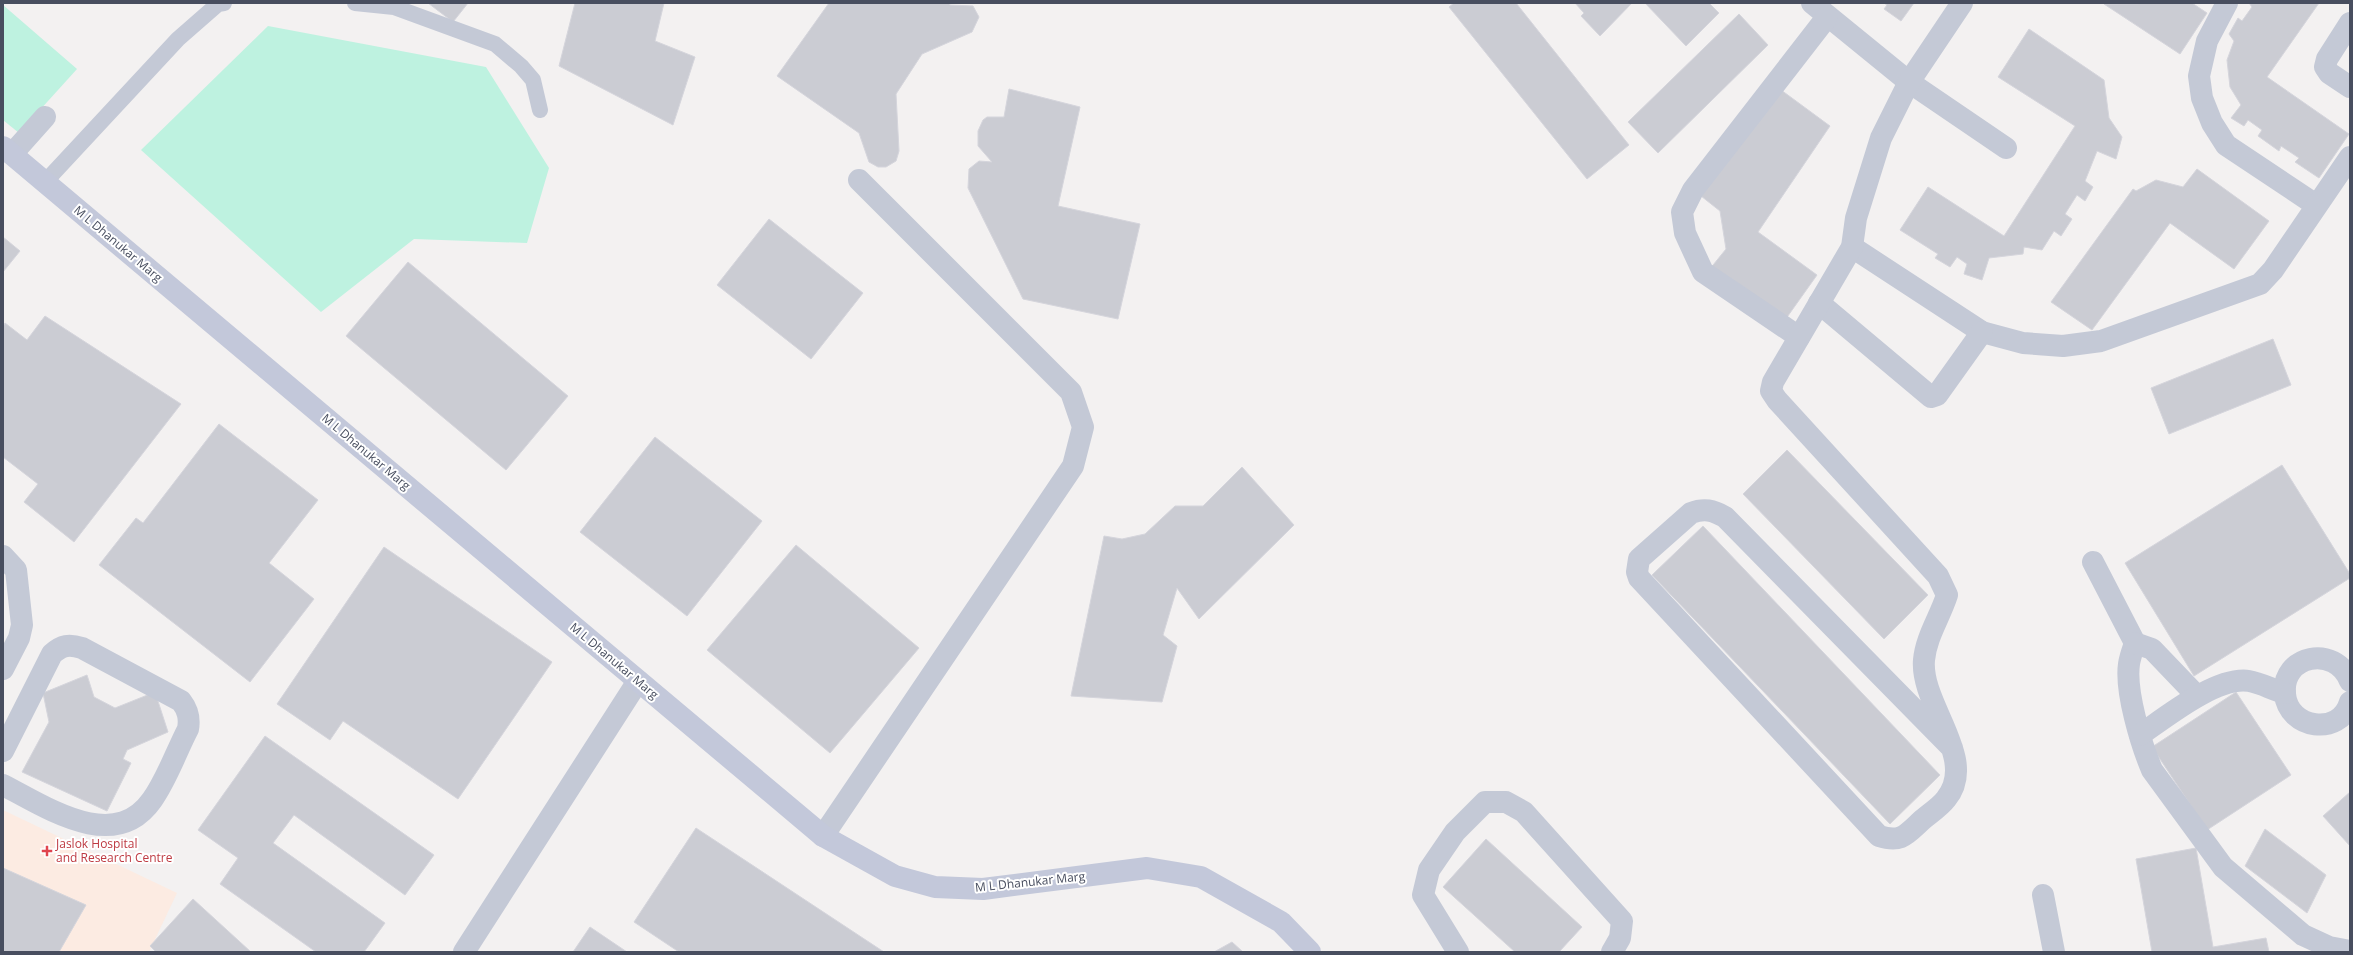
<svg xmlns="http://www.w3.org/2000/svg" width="2353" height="955" font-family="'Open Sans',sans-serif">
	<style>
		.medical { fill: #fcebe2 }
		.green { fill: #bef2e0 }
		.building { fill: #cbccd3; stroke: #d5d5dc }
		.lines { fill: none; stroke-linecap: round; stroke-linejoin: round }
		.lane { stroke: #c4c9d6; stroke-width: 16 }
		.street { stroke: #c4c9d6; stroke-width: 22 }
		.secondary { stroke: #c3c8da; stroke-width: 22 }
		.health-dot { fill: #e0444e; stroke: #fff; stroke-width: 1.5 }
		.labels { text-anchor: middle; stroke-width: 4; stroke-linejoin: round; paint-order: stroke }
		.street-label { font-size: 12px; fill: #484e5f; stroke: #fff }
		.health-label { font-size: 12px; fill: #be3a42; stroke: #fff; text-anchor: start }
	</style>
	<rect width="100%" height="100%" fill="#f3f1f1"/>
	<path class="medical" d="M3,810l174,83 -28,59h-146z"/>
	<g class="green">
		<path d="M3,5l74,64 -58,64 -16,-13z"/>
		<path d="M268,26l218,41 63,101 -22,75 -113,-4 -93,73 -180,-162z"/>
	</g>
	<g class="building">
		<path d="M428,3h40l-15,19z"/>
		<path d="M575,3h89l-9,38 40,16 -22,68 -114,-59z"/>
		<path d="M829,3h120l1,2 23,1 6,11 -7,15 -50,22 -26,40 3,57 -3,10 -10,6h-8l-9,-5 -10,-29 -82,-57z"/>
		<path d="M1454,3h62l113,142 -42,34 -138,-172z"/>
		<path d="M1575,3h57l-32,33 -19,-20 3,-3z"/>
		<path d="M1645,3h64l10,10 -33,33z"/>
		<path d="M1884,3h30l-13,18 -17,-12 3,-4z"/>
		<path d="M2192,3l15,10 -27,41 -76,-50z"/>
		<path d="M2249,3h70l-52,74 82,57 -30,44 -24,-16 4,-4 -18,-12 -2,5 -21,-15 4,-6 -14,-10 -4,6 -13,-8 10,-13 -11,-18 -3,-27 7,-19 -5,-7 9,-16 4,3 10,-14z"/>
		<path d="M1739,14l29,31 -110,108 -30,-31z"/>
		<path d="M2029,29l75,51 5,38 13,19 -6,22 -19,-8 -12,30 8,6 -8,14 -8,-6 -12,19 7,5 -11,17 -7,-5 -12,19 -18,-3 -1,7 -34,4 -7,22 -18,-6 3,-10 -10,-7 -7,10 -15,-9 3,-4 -38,-24 28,-43 76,49 71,-110 -77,-49z"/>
		<path d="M1777,87l53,39 -72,106 59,43 -32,45 -76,-50 17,-21 -6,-38 -19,-15z"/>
		<path d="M1009,89l71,18 -22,99 82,18 -22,95 -95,-20 -55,-111 1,-19 10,-8 13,1 -14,-16v-15l5,-11 4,-3h17z"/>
		<path d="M2197,169l72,52 -35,48 -64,-46 -78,107 -41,-28 82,-113 3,2 20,-11 27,7z"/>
		<path d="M769,219l94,74 -52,66 -94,-74z"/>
		<path d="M3,237l17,14 -17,21z"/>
		<path d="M408,262l160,134 -62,74 -160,-134z"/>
		<path d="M45,316l136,88 -107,138 -50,-40 14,-18 -35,-27v-130l2,-4 22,17z"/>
		<path d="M2273,339l18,46 -122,49 -18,-46z"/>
		<path d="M219,424l99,76 -49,63 45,36 -64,83 -151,-117 37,-47 7,5z"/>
		<path d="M655,437l107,84 -75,95 -107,-84z"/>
		<path d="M1787,450l141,145 -44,44 -141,-145z"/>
		<path d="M2282,465l68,109v4l-156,98 -69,-113z"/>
		<path d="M1242,467l52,58 -95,94 -22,-31 -14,47 14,11 -15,56 -91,-6 33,-160 18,3 23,-5 30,-28h28z"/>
		<path d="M1703,526l237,249 -50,49 -238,-249z"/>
		<path d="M796,545l123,103 -89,105 -123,-103z"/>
		<path d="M384,547l168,115 -94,137 -115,-78 -13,19 -53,-36z"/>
		<path d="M87,675l7,22 21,11 40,-16 13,40 -41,18 -4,9 8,4 -24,48 -85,-39 27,-50 -6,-29z"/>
		<path d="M2236,692l55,83 -84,55 -55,-83z"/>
		<path d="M265,736l169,119 -29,40 -111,-80 -21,28 112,80 -21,29h-48l-96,-68 18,-26 -40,-28z"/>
		<path d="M2350,792v54l-27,-30z"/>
		<path d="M696,828l188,124h-205l-45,-30z"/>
		<path d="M2265,829l61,46 -19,38 -62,-47z"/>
		<path d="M1486,839l96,88 -23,25h-44l-72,-65z"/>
		<path d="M2196,848l17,99 53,-9 3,14h-117l-16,-93z"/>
		<path d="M3,868l83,37 -27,47h-56z"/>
		<path d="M193,899l58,53h-95l-6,-6z"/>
		<path d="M590,927l37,25h-54z"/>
		<path d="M1232,942l11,10h-29z"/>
	</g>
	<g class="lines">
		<g class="lane">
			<path d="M355,3l39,4 101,37 26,22 12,14 7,30"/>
			<path d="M45,182l133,-143 40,-35 6,-1"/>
		</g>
		<g class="street">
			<path d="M1812,3l97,79 97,66"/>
			<path d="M2227,3l-20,38 -8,35 3,22 10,25 14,22 90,60"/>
			<path d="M2350,23l-23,36 -2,8 4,6 21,14"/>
			<path d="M12,154l33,-37"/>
			<path d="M1852,247l130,85 41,11 40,3 38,-5 159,-57 13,-14 77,-113"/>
			<path d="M1819,303l112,94 6,-2 45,-63"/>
			<path d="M1799,337l-96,-65 -18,-39 -3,-21 11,-22 134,-173"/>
			<path d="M3,556l13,14 6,55 -3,13 -16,31"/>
			<path d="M2093,562l42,81c-2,6 -5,14 -6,21 -4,27 12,80 23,106l71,97 80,68 26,12 21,4"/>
			<path d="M2135,643l17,6 45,47"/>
			<path d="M2350,681c-15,-37 -69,-26 -65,13 3,35 55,43 65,8"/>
			<path d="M2140,735c26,-18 77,-59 109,-54 12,2 24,9 36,12"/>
			<path d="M1952,748l-227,-231c-12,-7 -21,-9 -34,-4l-52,46 -2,13 2,6 240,258c22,7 27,-1 42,-15 8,-7 19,-14 25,-22 33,-40 -26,-94 -22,-139 2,-23 16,-43 23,-65l-9,-19 -161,-176 -6,-9 2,-9 79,-135 4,-29 25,-80 28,-56 53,-79"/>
			<path d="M3,751l49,-97c10,-9 17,-10 30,-6l99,53c7,9 9,17 7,28 -12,23 -21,50 -36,71 -38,54 -106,7 -149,-15"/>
			<path d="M823,836l250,-370 10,-39 -12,-35 -212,-212"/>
			<path d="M2043,895l11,57"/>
			<path d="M464,952l174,-271"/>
			<path d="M1458,952l-35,-57 6,-25 26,-38 30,-30h21l18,10 98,109 -2,17 -8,14"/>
		</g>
		<path class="secondary" d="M3,147l820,689 72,40 40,11 48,2 164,-21 54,9 80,45 29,30"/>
	</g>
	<path class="health-dot" d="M45 845h4v4h4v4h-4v4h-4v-4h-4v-4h4z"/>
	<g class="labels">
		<g class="street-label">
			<text transform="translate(118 244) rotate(40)" y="4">M L Dhanukar Marg</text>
			<text transform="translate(366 452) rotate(40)" y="4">M L Dhanukar Marg</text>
			<text transform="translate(614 661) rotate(40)" y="4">M L Dhanukar Marg</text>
			<text transform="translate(1030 882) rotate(-6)" y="4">M L Dhanukar Marg</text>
		</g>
		<g class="health-label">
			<text x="56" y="848">Jaslok Hospital<tspan x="56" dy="14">and Research Centre</tspan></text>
		</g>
	</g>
	<rect width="2353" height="955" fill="none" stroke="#484e5f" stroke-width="8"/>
</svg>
